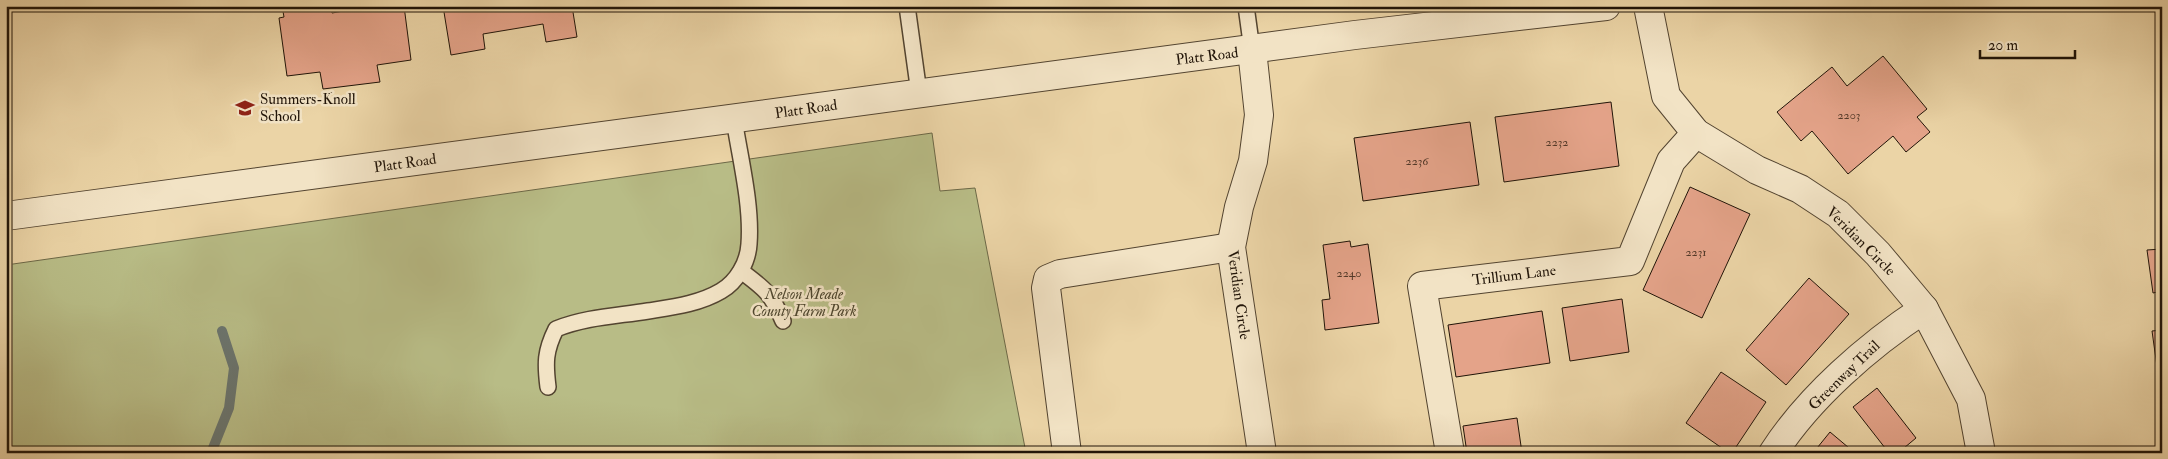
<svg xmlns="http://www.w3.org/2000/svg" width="2168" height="459" font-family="'IM FELL Double Pica',serif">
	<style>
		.green { fill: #b8bc86; stroke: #6c6847 }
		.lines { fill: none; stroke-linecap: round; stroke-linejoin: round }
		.stream { stroke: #6b756e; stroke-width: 10 }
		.building { fill: #e4a389; stroke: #201408 }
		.service-casing { stroke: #534430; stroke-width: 18 }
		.minor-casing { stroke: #534430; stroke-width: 30 }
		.tertiary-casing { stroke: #534430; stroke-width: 30 }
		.service { stroke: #f2e3c5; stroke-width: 15 }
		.minor { stroke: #f2e3c5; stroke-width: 28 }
		.tertiary { stroke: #f2e3c5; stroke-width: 28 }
		.labels { text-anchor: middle; stroke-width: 5; stroke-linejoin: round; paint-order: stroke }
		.number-label { font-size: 12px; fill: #513828 }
		.street-label { font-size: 15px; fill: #201408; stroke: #f2e3c5 }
		.poi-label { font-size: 15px; fill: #201408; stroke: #f2e3c5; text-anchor: start }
		.park-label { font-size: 15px; font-style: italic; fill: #4e462e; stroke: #f2e3c5 }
	</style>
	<rect width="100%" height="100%" fill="#ebd4a6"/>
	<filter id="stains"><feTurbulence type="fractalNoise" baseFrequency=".004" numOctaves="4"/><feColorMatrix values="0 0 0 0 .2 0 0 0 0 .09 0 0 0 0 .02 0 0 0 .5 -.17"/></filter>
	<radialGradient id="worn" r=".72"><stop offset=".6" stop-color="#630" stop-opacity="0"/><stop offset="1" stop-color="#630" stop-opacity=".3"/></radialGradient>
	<path class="green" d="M932,133l8,58 35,-3 51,265h-1020v-188z"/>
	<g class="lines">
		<path class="stream" d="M211,453l18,-45 5,-40 -12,-37"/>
	</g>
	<g class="building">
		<path d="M282,6h49l1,7 40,-7h32l7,54 -34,5 3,17 -57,7 -3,-17 -33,4 -8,-58 5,-1z"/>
		<path d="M443,6h129l5,31 -31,5 -3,-18 -60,10 2,15 -34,6z"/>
		<path d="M1883,56l44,53 -10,8 13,15 -24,20 -13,-16 -45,38 -36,-43 -11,10 -24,-29 55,-45 15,19z"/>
		<path d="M1611,102l8,64 -115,16 -9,-65z"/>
		<path d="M1470,122l9,63 -116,16 -9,-63z"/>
		<path d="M1690,187l60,27 -48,104 -59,-28z"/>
		<path d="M1350,241l1,6 17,-3 11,79 -54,7 -3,-30 8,-1 -7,-54z"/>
		<path d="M2162,249v42l-9,2 -6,-43z"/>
		<path d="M1809,278l40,36 -63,71 -40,-35z"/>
		<path d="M1622,299l7,53 -59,9 -8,-53z"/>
		<path d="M1542,311l8,52 -94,14 -8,-52z"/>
		<path d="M2162,330v43l-4,1 -6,-43z"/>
		<path d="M1721,372l45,30 -34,51h-3l-43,-30z"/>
		<path d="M1877,388l39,50 -18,15h-9l-36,-46z"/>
		<path d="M1517,418l5,35h-55l-4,-27z"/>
		<path d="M1830,432l25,21h-42z"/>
	</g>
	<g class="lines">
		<g class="service-casing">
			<g id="service">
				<path d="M907,6l12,87"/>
				<path d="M1246,6l6,44"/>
				<path d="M741,271c23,17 31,23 42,50"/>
				<path d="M548,387c-3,-24 -3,-36 8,-58 30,-12 61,-13 92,-18 25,-4 51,-7 73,-20 16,-9 27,-29 28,-47 3,-39 -9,-86 -15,-125"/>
			</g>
		</g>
		<g class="minor-casing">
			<g id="minor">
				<path d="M1648,6l18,90 30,37 61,37 43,19 38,25 40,40 46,55 47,90 10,54"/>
				<path d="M1252,50l7,65 -6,46 -14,46 -8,40 31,206"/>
				<path d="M1067,453l-21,-165 2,-9 12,-5 171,-27"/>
				<path d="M1450,453l-28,-167 208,-25 41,-100 25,-28"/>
				<path d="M1773,453c36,-56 96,-108 151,-144"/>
			</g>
		</g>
		<g class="tertiary-casing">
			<path id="tertiary" d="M6,216l1349,-181 251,-29"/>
		</g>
		<use href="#service" class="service"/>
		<use href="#minor" class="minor"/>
		<use href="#tertiary" class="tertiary"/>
	</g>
	<defs>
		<g id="school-bare" transform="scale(1.5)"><path d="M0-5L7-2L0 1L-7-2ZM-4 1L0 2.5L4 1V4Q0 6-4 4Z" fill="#8f2418" stroke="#f2e3c5" stroke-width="2.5" paint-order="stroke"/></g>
	</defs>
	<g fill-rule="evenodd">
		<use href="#school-bare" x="245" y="108"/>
	</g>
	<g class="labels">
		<g class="number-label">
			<text x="1849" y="119">2203</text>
			<text x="1557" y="146">2232</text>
			<text x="1417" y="165">2236</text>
			<text x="1696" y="256">2231</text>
			<text x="1349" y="277">2240</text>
		</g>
		<g class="street-label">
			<text transform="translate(1207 56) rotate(-7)" y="5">Platt Road</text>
			<text transform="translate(806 109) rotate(-8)" y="5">Platt Road</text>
			<text transform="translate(405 163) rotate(-8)" y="5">Platt Road</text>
			<text transform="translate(1861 241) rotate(45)" y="5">Veridian Circle</text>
			<text transform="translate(1514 275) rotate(-7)" y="5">Trillium Lane</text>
			<text transform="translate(1239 295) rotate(82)" y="5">Veridian Circle</text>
			<text transform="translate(1844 375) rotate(-44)" y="5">Greenway Trail</text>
		</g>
		<g class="poi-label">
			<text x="260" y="104">Summers-Knoll<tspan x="260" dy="17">School</tspan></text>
		</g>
		<g class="park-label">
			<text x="804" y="299">Nelson Meade<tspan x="804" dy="17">County Farm Park</tspan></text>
		</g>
	</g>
	<rect width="2168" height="459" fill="none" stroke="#ebd4a6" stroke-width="25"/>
	<rect x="8" y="8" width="2153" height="444" fill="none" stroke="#201408" stroke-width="2.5"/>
	<rect x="12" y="12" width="2143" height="434" fill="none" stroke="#201408"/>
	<path d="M1980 50v8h95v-8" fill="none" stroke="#201408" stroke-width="2.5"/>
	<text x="1988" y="50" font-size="15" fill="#201408" stroke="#f2e3c5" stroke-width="4" paint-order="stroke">20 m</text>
	<rect width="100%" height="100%" filter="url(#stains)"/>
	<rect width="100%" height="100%" fill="url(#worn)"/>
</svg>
